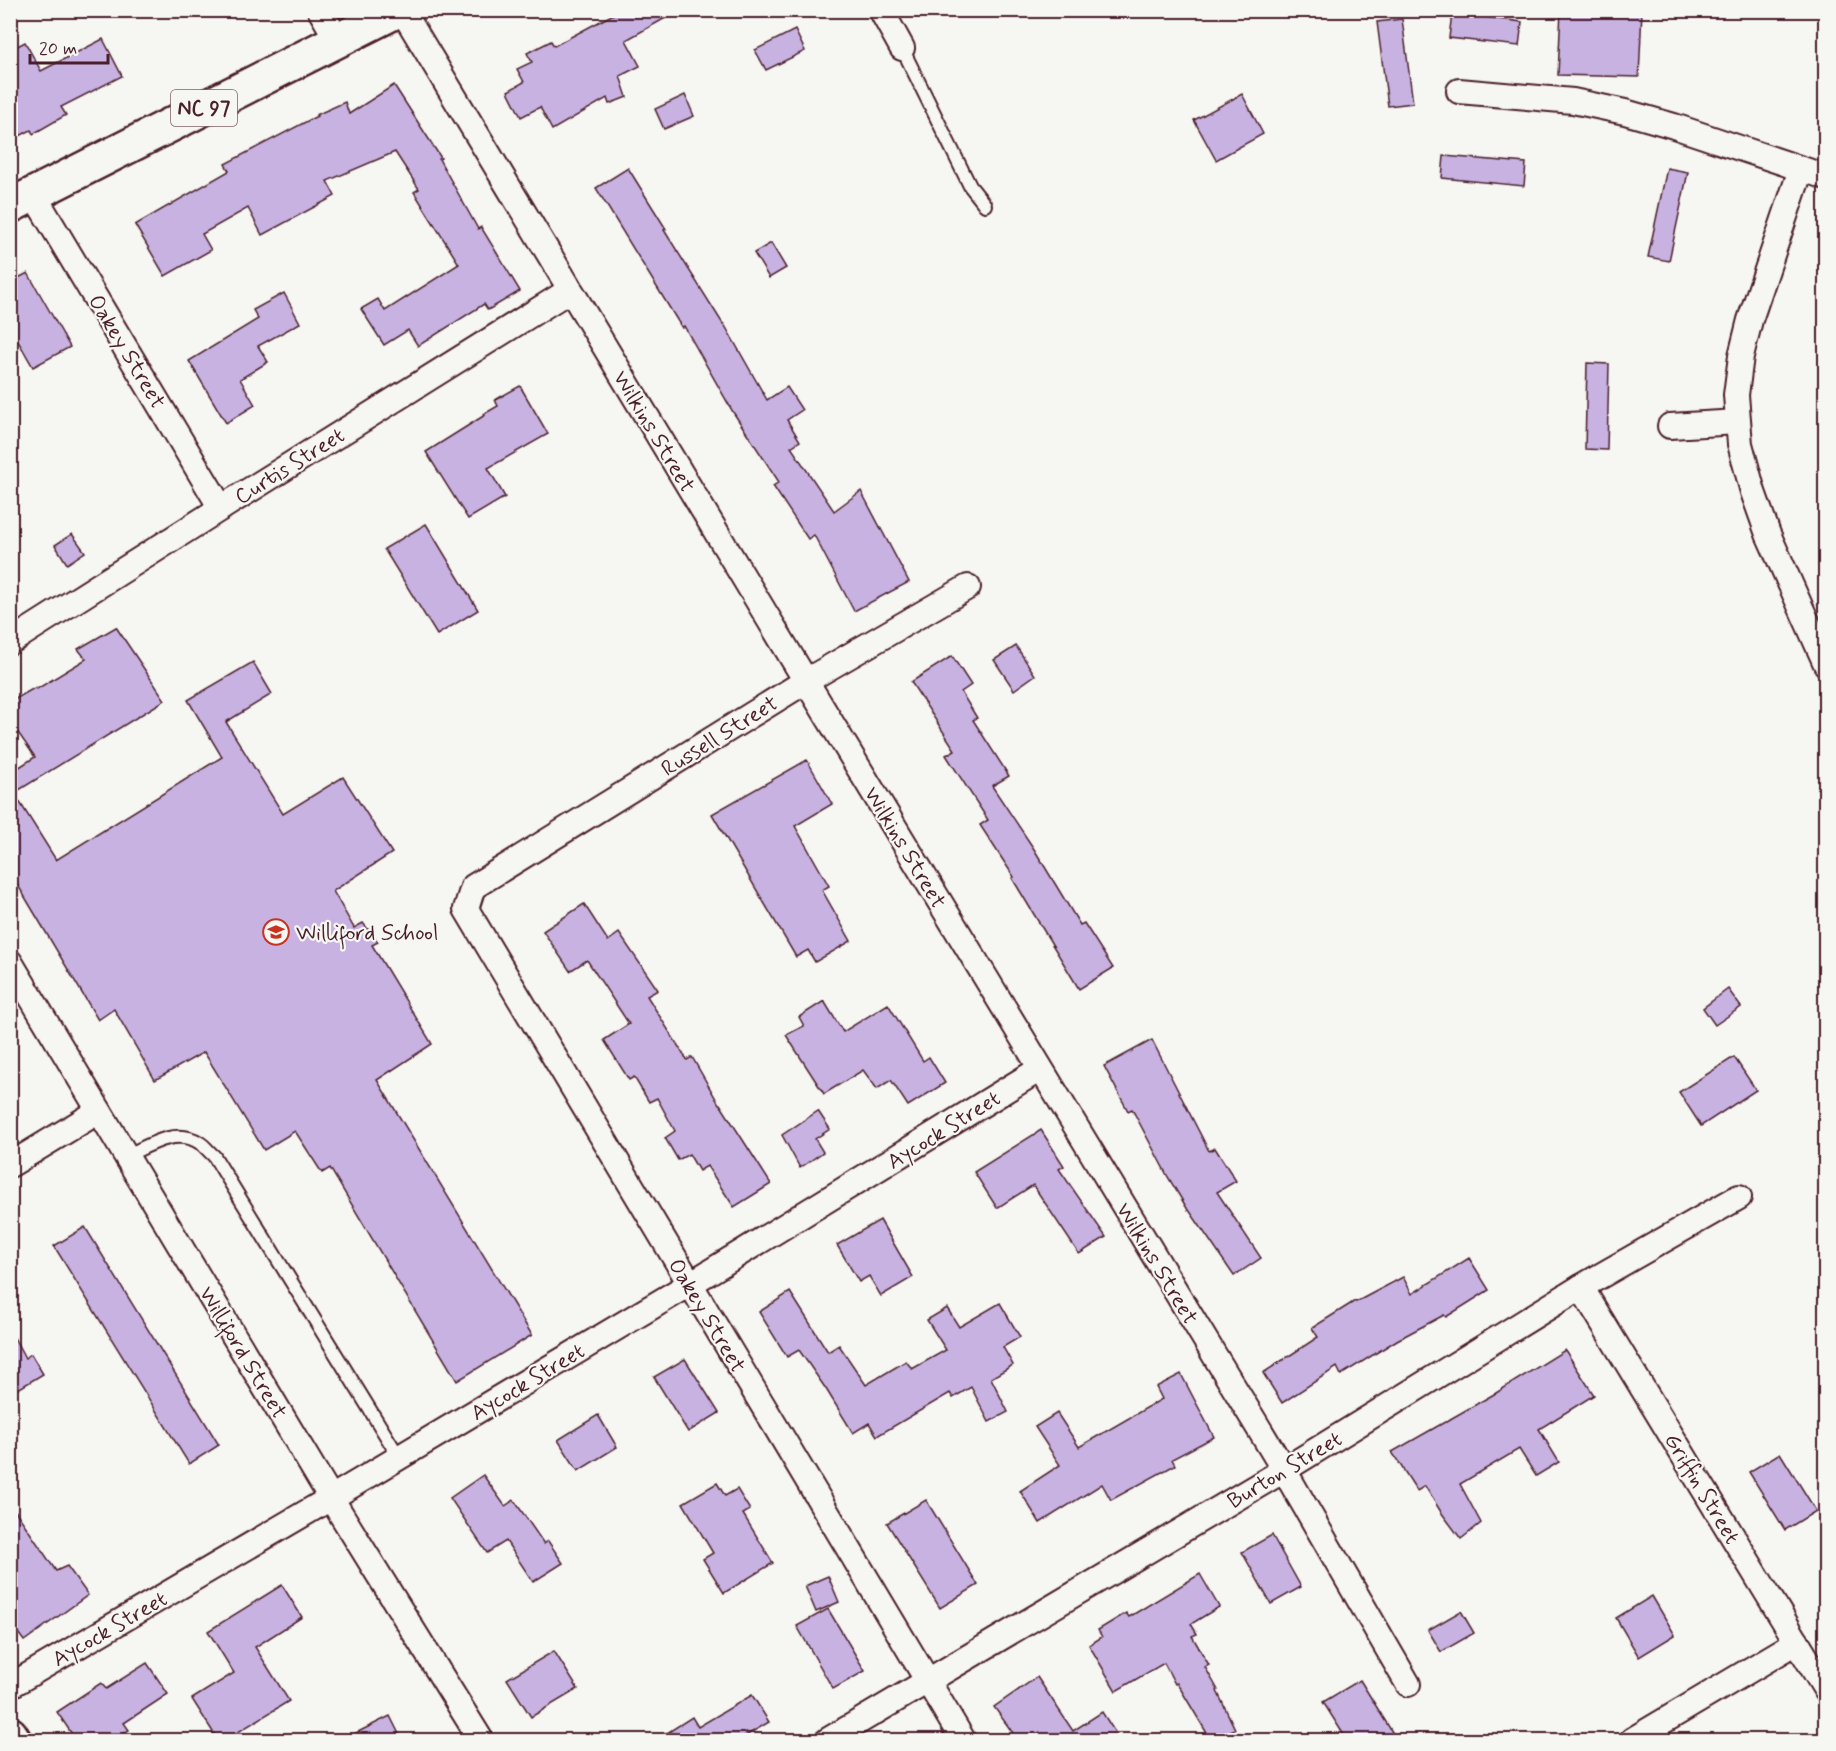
<svg xmlns="http://www.w3.org/2000/svg" width="1836" height="1751" font-family="Mynerve,sans-serif">
	<style>
		.building { fill: #c7b2e2; stroke: #4a1f2b; stroke-width: 1.5 }
		.lines { fill: none; stroke-linecap: round; stroke-linejoin: round }
		.service-casing { stroke: #4a1f2b; stroke-width: 16 }
		.minor-casing { stroke: #4a1f2b; stroke-width: 28 }
		.secondary-casing { stroke: #4a1f2b; stroke-width: 38 }
		.primary-casing { stroke: #4a1f2b; stroke-width: 38 }
		.service { stroke: #f6f6f2; stroke-width: 12 }
		.minor { stroke: #f6f6f2; stroke-width: 24 }
		.secondary { stroke: #f6f6f2; stroke-width: 33 }
		.primary { stroke: #f6f6f2; stroke-width: 33 }
		.labels { text-anchor: middle; stroke-width: 4.5; stroke-linejoin: round; paint-order: stroke }
		.shield { fill: #f6f6f2; stroke: #7e6067; stroke-width: 1.5 }
		.shield-label { font-size: 21px; font-weight: bold; fill: #4a1f2b }
		.street-label { font-size: 22px; fill: #4a1f2b; stroke: #f6f6f2 }
		.poi-label { font-size: 22px; fill: #4a1f2b; stroke: #f6f6f2; text-anchor: start }
	</style>
	<rect width="100%" height="100%" fill="#f6f6f2"/>
	<filter id="ink" filterUnits="userSpaceOnUse"><feTurbulence type="fractalNoise" baseFrequency=".0167" numOctaves="2"/><feDisplacementMap in="SourceGraphic" scale="12" xChannelSelector="R" yChannelSelector="G"/><feConvolveMatrix kernelMatrix="1 2 1 2 8 2 1 2 1" color-interpolation-filters="sRGB"/></filter>
	<g filter="url(#ink)">
		<g class="building">
			<path d="M621,10h59l-54,30 14,26 -20,10 7,21 -18,7 -2,-6 -55,32 -12,-23 -19,10 -13,-26 16,-9 -7,-13 15,-7 -5,-9 24,-12 3,5z"/>
			<path d="M1561,10h81l-3,67 -81,-2z"/>
			<path d="M1452,13l70,9 -3,24 -70,-8z"/>
			<path d="M1402,19l11,84 -25,3 -11,-84z"/>
			<path d="M795,30l10,21 -39,19 -11,-20z"/>
			<path d="M103,39l19,37 -61,31 5,8 -33,19 -2,-4 -21,11v-91l15,-8 16,29z"/>
			<path d="M394,85l47,73 -2,1 39,70 3,-2 39,64 -32,19 -4,-6 -66,42 -10,-16 -24,15 -23,-36 17,-10 7,12 74,-47 -45,-72 5,-3 -24,-37 -68,29 8,15 -73,39 -14,-27 -46,26 9,16 -46,26 -30,-51 94,-54 -4,-7 92,-48 -1,-1 29,-13 4,12z"/>
			<path d="M1242,94l21,40 -47,26 -22,-40z"/>
			<path d="M685,95l9,21 -30,13 -9,-20z"/>
			<path d="M1444,156l82,7 -2,23 -82,-8z"/>
			<path d="M628,168l38,61 -2,1 59,94h1l43,76 20,-13 15,23 -15,10 13,21 -9,6 43,64 27,-20 48,91 -55,29 -40,-76 -6,4 -35,-53 6,-4 -46,-70 -49,-86 -2,2 -86,-140z"/>
			<path d="M1667,168l21,4 -19,89 -21,-4z"/>
			<path d="M771,243l15,25 -17,10 -15,-25z"/>
			<path d="M28,273l42,74 -37,20 -23,-40v-45z"/>
			<path d="M284,293l16,30 -42,23 10,16 -28,17 15,26 -29,18 -37,-62 69,-42 -5,-9z"/>
			<path d="M1587,363l22,1 -2,86 -22,-1z"/>
			<path d="M520,386l28,48 -60,34 17,29 -37,22 -42,-67 59,-37 -1,-1 14,-8 -3,-6z"/>
			<path d="M426,524l52,86 -41,25 -53,-86z"/>
			<path d="M72,534l13,18 -18,12 -12,-19z"/>
			<path d="M116,627l49,73 -151,93 42,67 166,-103 -34,-57 65,-38 19,32 -46,28 57,92 60,-37 49,76 -59,38 21,37 9,-5 15,19 -6,3 60,99 -55,36 155,255 -75,46 -127,-213 -8,5 -27,-42 -31,19 -60,-98 -49,28 -41,-71 -16,11 -88,-148v-99l25,-16 -25,-36v-19l26,-15 1,2 49,-30 -8,-10z"/>
			<path d="M1016,646l19,29 -21,15 -20,-30z"/>
			<path d="M952,656l19,29 -10,7 16,26 -4,2 36,56 -17,10 42,63 46,76 4,-2 29,45 -34,21 -67,-111 2,-1 -34,-52 8,-5 -42,-65 9,-5 -44,-68z"/>
			<path d="M807,760l25,44 -37,22 34,60 -7,4 29,51 -36,21 -7,-12 -12,7 -84,-143z"/>
			<path d="M584,904l24,37 11,-8 39,57 -11,6 40,64 5,-3 27,47h1l51,80 -37,23 -27,-41 -8,5 -10,-17 -11,6 -13,-22 10,-7 -18,-33 -8,4 -15,-25 -5,3 -25,-40 25,-16 -42,-64 -17,11 -27,-40z"/>
			<path d="M1728,989l13,18 -26,18 -12,-17z"/>
			<path d="M824,1001l19,31 45,-28 35,57 6,-4 16,26 -37,23 -17,-26 -14,9 -14,-19 -39,24 -38,-59 18,-9 -5,-9z"/>
			<path d="M1152,1040l57,111 6,-3 21,33 -19,11 44,66 -27,18 -45,-66h-1l-20,-33 -36,-68 -4,2 -24,-45z"/>
			<path d="M1734,1057l22,33 -55,36 -22,-34z"/>
			<path d="M818,1111l12,18 -15,10 8,13 -23,16 -18,-33z"/>
			<path d="M1041,1130l23,36 -5,3 47,68 -27,17 -46,-69 -36,23 -23,-36z"/>
			<path d="M880,1220l33,57 -32,19 -12,-20 -10,6 -22,-37z"/>
			<path d="M85,1227l134,218 -30,19 -135,-218z"/>
			<path d="M1469,1258l20,32 -43,27 -2,-2 -47,25 -56,35 -4,-8 -55,36 -19,-30 55,-36 -6,-9 43,-27 1,1 47,-25 9,17z"/>
			<path d="M790,1292l38,60 11,-7 27,40 40,-24 6,8 34,-19 -19,-30 20,-12 12,19 41,-24 20,34 -17,10 10,18 -22,13 17,34 -19,10 -18,-35 -18,11 -3,-5 -73,43 -8,-13 -16,10 -27,-44 -27,-39 -12,7 -28,-45z"/>
			<path d="M10,1330l15,28 6,-4 12,20 -33,20z"/>
			<path d="M1565,1350l29,45 -55,34 20,33 -23,14 -17,-27 -59,35 21,39 -20,16 -20,-27 -16,-26 -8,5 -25,-39 104,-59z"/>
			<path d="M685,1359l34,54 -31,19 -34,-55z"/>
			<path d="M1181,1374l33,63 -42,22 3,6 -64,35 -9,-16 -62,39 -20,-32 40,-26 -25,-38 22,-14 22,34 83,-48 -6,-12z"/>
			<path d="M598,1415l19,32 -39,24 -20,-31z"/>
			<path d="M1780,1453l36,58 -31,19 -36,-58z"/>
			<path d="M483,1475l22,31 9,-6 30,44 4,-3 15,22 -30,19 -27,-41 -19,12 -37,-55z"/>
			<path d="M717,1483l8,13 12,-7 13,21 -7,4 30,49 -49,30 -21,-34 10,-6 -30,-50z"/>
			<path d="M926,1500l52,85 -38,23 -53,-85z"/>
			<path d="M10,1503l46,68 11,-5 21,29 -64,46 -14,-19z"/>
			<path d="M1272,1535l29,52 -30,17 -29,-52z"/>
			<path d="M1200,1574l19,33 -28,17 6,10 -5,2 17,29 -4,2 13,23 -1,1 18,38 -24,11 -34,-57 -2,1 -11,-21 -48,28 -27,-46 13,-8 -4,-7 28,-17 3,4z"/>
			<path d="M828,1576l11,26 -23,10 -11,-26z"/>
			<path d="M282,1585l20,32 -47,30 34,54 -64,39h-7l-26,-41 42,-26 -26,-42z"/>
			<path d="M1652,1596l23,39 -36,22 -23,-39z"/>
			<path d="M828,1609l37,62 -32,18 -36,-63z"/>
			<path d="M1461,1611l13,22 -33,19 -13,-22z"/>
			<path d="M554,1651l24,38 -47,28 -24,-38z"/>
			<path d="M147,1663l21,31 -44,29 5,7 -17,10h-36l-19,-28 44,-29 5,6z"/>
			<path d="M1037,1677l36,54 29,-19 18,28h-102l-24,-33z"/>
			<path d="M1360,1680l37,60h-50l-24,-38z"/>
			<path d="M752,1695l17,27 -30,18h-83l36,-23 6,10z"/>
			<path d="M390,1716l12,24h-60z"/>
		</g>
		<g class="lines">
			<g class="service-casing">
				<g id="service">
					<path d="M902,48l68,138 15,19"/>
					<path d="M126,1156c22,-10 50,-29 74,-13 5,3 9,9 14,13l185,301"/>
				</g>
			</g>
			<g class="minor-casing">
				<g id="minor">
					<path d="M320,10l18,31"/>
					<path d="M402,10l404,671 478,789 124,214"/>
					<path d="M881,10l21,38"/>
					<path d="M1459,91l114,10 52,11 49,14 152,51"/>
					<path d="M1801,169l-51,151 -9,36 -5,39 4,49 13,48 15,42 58,130"/>
					<path d="M34,195l187,313"/>
					<path d="M1670,426l68,-4"/>
					<path d="M10,642l211,-134 349,-218"/>
					<path d="M10,962l321,536 150,242"/>
					<path d="M10,1165l89,-54"/>
					<path d="M1581,1287l245,403"/>
					<path d="M10,1686l321,-188 359,-214 350,-215"/>
					<path d="M828,1740l456,-270 297,-183 158,-90"/>
					<path d="M963,1740l-497,-831 7,-22 333,-206 162,-94"/>
					<path d="M1632,1740l165,-98"/>
				</g>
			</g>
			<g class="secondary-casing">
				<path id="secondary" d="M10,1734l4,6"/>
			</g>
			<g class="primary-casing">
				<path id="primary" d="M10,206l388,-196"/>
			</g>
			<use href="#service" class="service"/>
			<use href="#minor" class="minor"/>
			<use href="#secondary" class="secondary"/>
			<use href="#primary" class="primary"/>
		</g>
	</g>
	<defs>
		<g id="school-ring" transform="scale(1.35)"><circle r="9.5" fill="#f6f6f2" stroke="#c8321e" stroke-width="1.5"/><path d="M0-5L7-2L0 1L-7-2ZM-4 1L0 2.5L4 1V4Q0 6-4 4Z" fill="#c8321e"/></g>
	</defs>
	<g fill-rule="evenodd">
		<use href="#school-ring" x="276" y="932"/>
	</g>
	<g class="labels">
		<rect class="shield" x="171" y="90" width="66" height="36" rx="4.5"/>
		<g class="shield-label">
			<text x="204" y="115">NC 97</text>
		</g>
		<g class="street-label">
			<text transform="translate(128 351) rotate(59)" y="8">Oakey Street</text>
			<text transform="translate(655 431) rotate(59)" y="8">Wilkins Street</text>
			<text transform="translate(289 465) rotate(-32)" y="8">Curtis Street</text>
			<text transform="translate(719 735) rotate(-32)" y="8">Russell Street</text>
			<text transform="translate(906 847) rotate(59)" y="8">Wilkins Street</text>
			<text transform="translate(943 1129) rotate(-32)" y="8">Aycock Street</text>
			<text transform="translate(1158 1263) rotate(59)" y="8">Wilkins Street</text>
			<text transform="translate(708 1315) rotate(59)" y="8">Oakey Street</text>
			<text transform="translate(244 1352) rotate(59)" y="8">Williford Street</text>
			<text transform="translate(527 1381) rotate(-31)" y="8">Aycock Street</text>
			<text transform="translate(1284 1469) rotate(-31)" y="8">Burton Street</text>
			<text transform="translate(1703 1488) rotate(59)" y="8">Griffin Street</text>
			<text transform="translate(109 1628) rotate(-30)" y="8">Aycock Street</text>
		</g>
		<g class="poi-label">
			<text x="296" y="940">Williford School</text>
		</g>
	</g>
	<rect width="1836" height="1751" fill="none" stroke="#f6f6f2" stroke-width="36"/>
	<rect x="18" y="18" width="1800" height="1715" fill="none" stroke="#4a1f2b" stroke-width="2" filter="url(#ink)"/>
	<path d="M30 54v9h78v-9" fill="none" stroke="#4a1f2b" stroke-width="3"/>
	<text x="39" y="54" font-size="18" fill="#4a1f2b" stroke="#f6f6f2" stroke-width="4.5" paint-order="stroke">20 m</text>
</svg>
